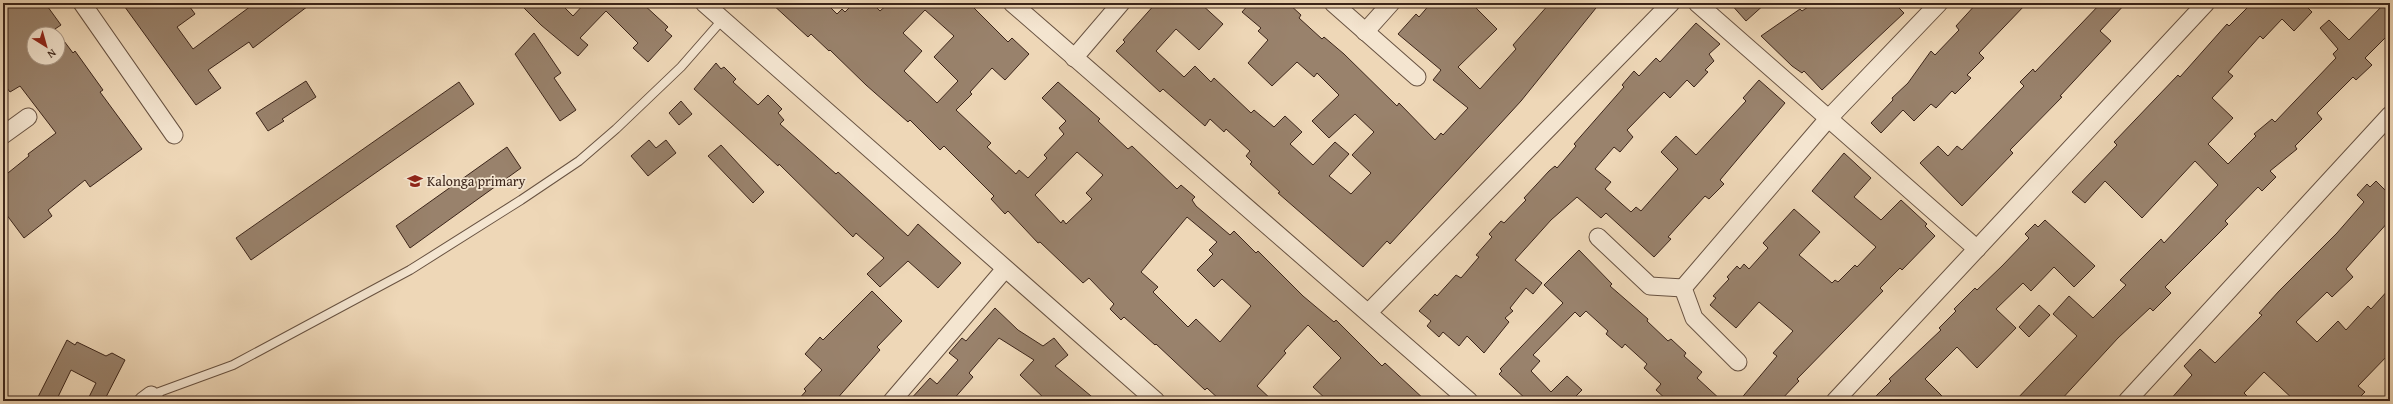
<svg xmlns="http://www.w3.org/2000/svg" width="2393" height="404" font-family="'Gentium Book Plus',serif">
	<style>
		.building { fill: #99826c; stroke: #3c251a; fill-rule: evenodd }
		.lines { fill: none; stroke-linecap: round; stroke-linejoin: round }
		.service-casing { stroke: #685241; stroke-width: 10 }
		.minor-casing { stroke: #685241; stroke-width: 19 }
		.service { stroke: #f4e5d0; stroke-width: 8 }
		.minor { stroke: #f4e5d0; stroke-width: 17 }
		.labels { text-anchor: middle; stroke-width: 3.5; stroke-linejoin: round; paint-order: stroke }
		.poi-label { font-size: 14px; fill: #3c251a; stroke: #f4e5d0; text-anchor: start }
	</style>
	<rect width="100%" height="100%" fill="#eed7b7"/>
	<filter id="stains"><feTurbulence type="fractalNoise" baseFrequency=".005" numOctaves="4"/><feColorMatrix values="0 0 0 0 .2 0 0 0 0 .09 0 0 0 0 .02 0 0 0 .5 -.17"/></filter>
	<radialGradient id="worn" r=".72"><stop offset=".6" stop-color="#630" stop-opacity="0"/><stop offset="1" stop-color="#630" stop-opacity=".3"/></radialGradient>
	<g class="building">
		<path d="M3,3h42l16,22 -6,4 18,24 2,-2 28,39 -3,2 42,57 -52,38 -5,-7 -37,30 4,6 -28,22 -21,-28v-33l26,-21 -1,-2 28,-21 -36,-47 -10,6 -7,-9zM34,34h24v24h-24z"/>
		<path d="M122,3h65l8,11 -18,13 16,22 62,-46h57l-59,45 -4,-6 -41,28 13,18 -25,17z"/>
		<path d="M519,3h41l13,13 12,-13h57l26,24 -3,3 7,6 -24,26 -15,-14 5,-5 -32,-32 -26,27 8,7 -10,11 -37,-31z"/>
		<path d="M771,3h55l11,11 5,-5 3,3 9,-9h18l8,8 9,-8h80l39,39 4,-4 17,16 -24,26 -13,-12 -22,24 2,2 -16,16 35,33 -4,4 29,27 3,-4 9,8 19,-20 -3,-3 20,-21 -5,-6 7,-7 -24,-23 16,-16 42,37 -2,2 30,28 4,-3 45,43 4,-4 14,12 -3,3 4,6 34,29 4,-4 22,22 2,-2 45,45 31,26 2,-2 46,46 3,-3 41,38h-98l-15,-14 28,-29 -33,-33 -24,26 2,2 -29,33 16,15h-52l-14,-13 -2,2 -49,-46 -1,1 -31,-28 -3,3 -11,-11 4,-5 -25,-26 -6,5 -43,-41 -2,1 -30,-32 -3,3 -14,-15 3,-3 -50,-50 -4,4 -30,-30 -2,2 -42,-37 -36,-35 -1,1 -18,-17 -3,3zM925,10l29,26 -20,21 24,24 -21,22 -33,-32 18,-20 -19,-18zM1077,152l26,23 -17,18 6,6 -26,25 -3,-4 -2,3 -26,-28zM1187,217l30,25 -8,8 4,4 -16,16 17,17 8,-8 29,27 -31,36 -24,-23 -8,8 -35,-35 5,-5 -17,-15z"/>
		<path d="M1156,3h44l23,21 -24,26 -23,-21 -20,22 28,26 11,-11 16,16 3,-4 37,35 3,-3 20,17 11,-11 17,16 -12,12 23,21 22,-23 14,12 -20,22 22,18 20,-21 -19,-18 22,-23 -19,-18 -26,24 -17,-17 27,-26 -22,-22 -3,4 -17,-15 -25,24 -24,-23 20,-23 -10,-9 3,-3 -19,-16 8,-9h38l13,12 -2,3 23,21 2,-2 20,17 53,52 2,-3 36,37 6,-7 2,2 25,-27 -35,-28 8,-10 -43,-36 18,-20 3,3 12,-14h40l26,26 -39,38 22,22 36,-40 -3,-4 37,-42h50l-79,98 -131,143 -3,-3 -24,26 -85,-74 2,-1 -30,-28 2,-2 -6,-6 4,-5 -24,-22 -2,3 -14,-13 -5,7 -42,-37 -3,3 -44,-41 9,-9 -2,-2z"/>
		<path d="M1730,3h36l-20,18z"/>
		<path d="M1814,3h80l10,10 -82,77 -18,-19 -2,2 -10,-7 -31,-30 39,-27 2,2z"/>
		<path d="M1977,3h50l-48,50 5,5 -17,17 4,3 -16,16 -3,-3 -16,17 -5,-4 -17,17 -11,-11 -22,23 -10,-10 22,-23 -1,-2 16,-15 23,-32 4,4 24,-25 -3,-4z"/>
		<path d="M2101,3h25l-26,28 11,10 -51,55 2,1 -52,53 3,3 -51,53 -42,-43 18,-17 10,10 9,-10 5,4 62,-64 -4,-4 13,-13 2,3z"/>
		<path d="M2252,3h51l9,9 -18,19 -12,-12 -19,20 -3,-3 -32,36 5,4 -21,22 21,20 -25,26 20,20 28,-28 -2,-2 18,-15 3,3 61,-64 -3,-4 5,-5 -18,-21 9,-8 20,20 36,-37h5v30l-25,25 7,7 -16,15 -3,-3 -36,36 5,6 -27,27 2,3 -27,22 6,6 -14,14 -4,-4 -33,34 3,3 -63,63 6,6 -18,18 -3,-3 -32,30 -58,63h-45l62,-65 -24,-22 16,-18 24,22 33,-33 -6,-5 41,-41 3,4 54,-58 -23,-24 -53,57 -37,-37 -20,22 -13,-11 45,-47 -3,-3 64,-67 2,2 47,-53 2,2z"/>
		<path d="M1696,23l24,21 -11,10 5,7 -9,9 3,2 -14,15 -7,-7 -17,18 -6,-6 -37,38 6,7 -13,15 -6,-5 -19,22 16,13 -6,7 26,23 5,-5 5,4 37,-42 -17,-17 15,-16 20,19 50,-54 -3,-3 16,-18 26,23 -65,77 4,4 -15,15 -4,-3 -37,41 3,2 -17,18 -48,-44 -5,5 -24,-21 -26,23 -36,40 27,23 -9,11 -7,-6 -16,20 3,3 -8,7 4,4 -25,31 -17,-17 -8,10 -16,-14 -4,5 -12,-11 4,-5 -12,-10 16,-17 2,2 19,-21 5,3 18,-21 -3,-2 16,-18 -3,-3 12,-13 3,2 22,-23 -2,-2 25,-27 6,-5 2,2 19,-22 -2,-2 50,-57 -2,-2 12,-14 5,5 17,-18 4,4z"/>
		<path d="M534,33l27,40 -7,5 22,32 -16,11 -45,-67z"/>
		<path d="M716,63l5,6 3,-2 12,12 -3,3 25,23 10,-10 14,14 -4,4 6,7 -4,4 56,50 2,-2 70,64 10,-12 43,39 -23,25 -30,-27 -28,26 -13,-13 17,-16 -28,-25 -3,4 -74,-73 -1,2 -84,-77z"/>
		<path d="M306,81l10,16 -34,22 2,2 -16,10 -12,-18z"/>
		<path d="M459,82l15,22 -223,156 -15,-22z"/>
		<path d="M681,101l11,13 -13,11 -10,-12z"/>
		<path d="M649,140l7,8 10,-8 10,13 -28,23 -17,-20z"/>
		<path d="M721,145l43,47 -11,11 -45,-47z"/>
		<path d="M507,147l14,21 -111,80 -14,-22z"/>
		<path d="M1844,153l27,25 -17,19 27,23 20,-20 26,24 -2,2 10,10 -33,34 -2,-2 -20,20 3,3 -86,88 2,2 -19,20h-41l38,-45 -4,-3 20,-22 -34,-29 -23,26 -26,-23 6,-7 -3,-2 16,-17 -2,-2 10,-11 3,3 4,-5 5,5 19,-21 -5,-5 31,-34 26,23 -21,23 33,28 3,-3 3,2 17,-17 2,2 19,-20 -64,-56z"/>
		<path d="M2376,181l14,14v25l-44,49 7,8 -21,20 -5,-5 -31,30 21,20 21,-21 8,9 22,-24 3,3 19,-21v65l-32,33 7,6 -9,9h-61l-31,-29 -20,21 8,8h-83l23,-26 -8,-9 16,-17 15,14 47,-48 -3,-2 20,-22 58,-58 27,-31 -7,-7 10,-11 3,3z"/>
		<path d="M2045,220l50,46 -21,21 -20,-20 -23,24 -8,-8 -27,26 20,19 -39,40 -20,-21 -32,32 22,22h-76l20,-20 -2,-2 52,-49 -2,-2 17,-17 -2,-2 21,-21 2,2 25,-24 27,-28 -4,-4 10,-10 3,3z"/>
		<path d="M1579,250l33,34 -2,2 38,33 -1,2 21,20 3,-2 15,14 -2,3 18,16 -5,6 25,23h-54l-12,-11 5,-6 -17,-16 3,-4 -22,-20 -3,4 -16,-14 2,-3 -22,-20 -6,6 -5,-5 -42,43 7,6 -9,10 20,21 16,-16 15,14 -11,11h-43l-29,-27 3,-3 -2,-2 63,-66 -19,-18z"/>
		<path d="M872,291l30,30 -25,26 3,3 -45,51h-38l9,-10 -2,-2 18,-19 -17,-16 15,-17 3,3z"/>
		<path d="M2039,305l11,10 -21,22 -10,-10z"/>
		<path d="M995,308l23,22 25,16 11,-8 14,17 -13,11 42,35h-50l-27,-26 14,-15 -35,-22 -30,35 4,4 -21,24h-43l21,-23 7,6 21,-24 -9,-7 13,-15 4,3z"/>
		<path d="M67,340l8,5 2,-3 29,14 6,-3 13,7 -21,41h-17l9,-18 -25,-13 -15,31h-20z"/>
	</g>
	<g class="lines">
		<g class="service-casing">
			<path id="service" d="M151,395l82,-30 177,-95 111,-70 58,-39 37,-32 65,-62 42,-48"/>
		</g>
		<g class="minor-casing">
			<g id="minor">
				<path d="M82,3l92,132"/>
				<path d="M704,3l452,398"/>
				<path d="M1012,3l457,398"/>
				<path d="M1333,3l84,74"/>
				<path d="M1697,3l280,246"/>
				<path d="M1365,32l26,-29"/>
				<path d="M1074,58l47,-55"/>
				<path d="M3,135l25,-18"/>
				<path d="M1598,237l52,49 33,2"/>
				<path d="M1369,312l302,-309"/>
				<path d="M1738,362l-44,-44 -11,-30 144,-168 112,-117"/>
				<path d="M143,401l8,-6 5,6"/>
				<path d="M892,401l113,-132"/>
				<path d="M1835,401l371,-398"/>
				<path d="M2127,401l263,-286"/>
			</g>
		</g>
		<use href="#service" class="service"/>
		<use href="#minor" class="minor"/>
	</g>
	<defs>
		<g id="school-bare" transform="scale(1.2)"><path d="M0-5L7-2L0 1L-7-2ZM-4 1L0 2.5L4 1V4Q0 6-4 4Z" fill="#8f2418" stroke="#f4e5d0" stroke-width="2.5" paint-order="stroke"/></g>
	</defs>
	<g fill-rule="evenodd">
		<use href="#school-bare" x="415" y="181"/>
	</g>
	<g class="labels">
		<g class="poi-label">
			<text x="427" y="186">Kalonga primary</text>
		</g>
	</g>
	<rect width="2393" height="404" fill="none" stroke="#eed7b7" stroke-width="16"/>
	<rect x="4" y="4" width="2385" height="396" fill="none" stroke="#3c251a" stroke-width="2"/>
	<rect x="8" y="8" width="2377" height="388" fill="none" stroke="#3c251a"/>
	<g transform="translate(46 46) rotate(143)"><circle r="19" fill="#f4e5d0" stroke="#aa9887"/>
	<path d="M0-3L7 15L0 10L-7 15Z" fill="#8f2418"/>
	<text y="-6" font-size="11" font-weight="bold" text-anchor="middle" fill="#3c251a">N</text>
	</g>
	<rect width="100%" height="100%" filter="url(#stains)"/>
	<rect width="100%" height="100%" fill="url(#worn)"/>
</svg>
